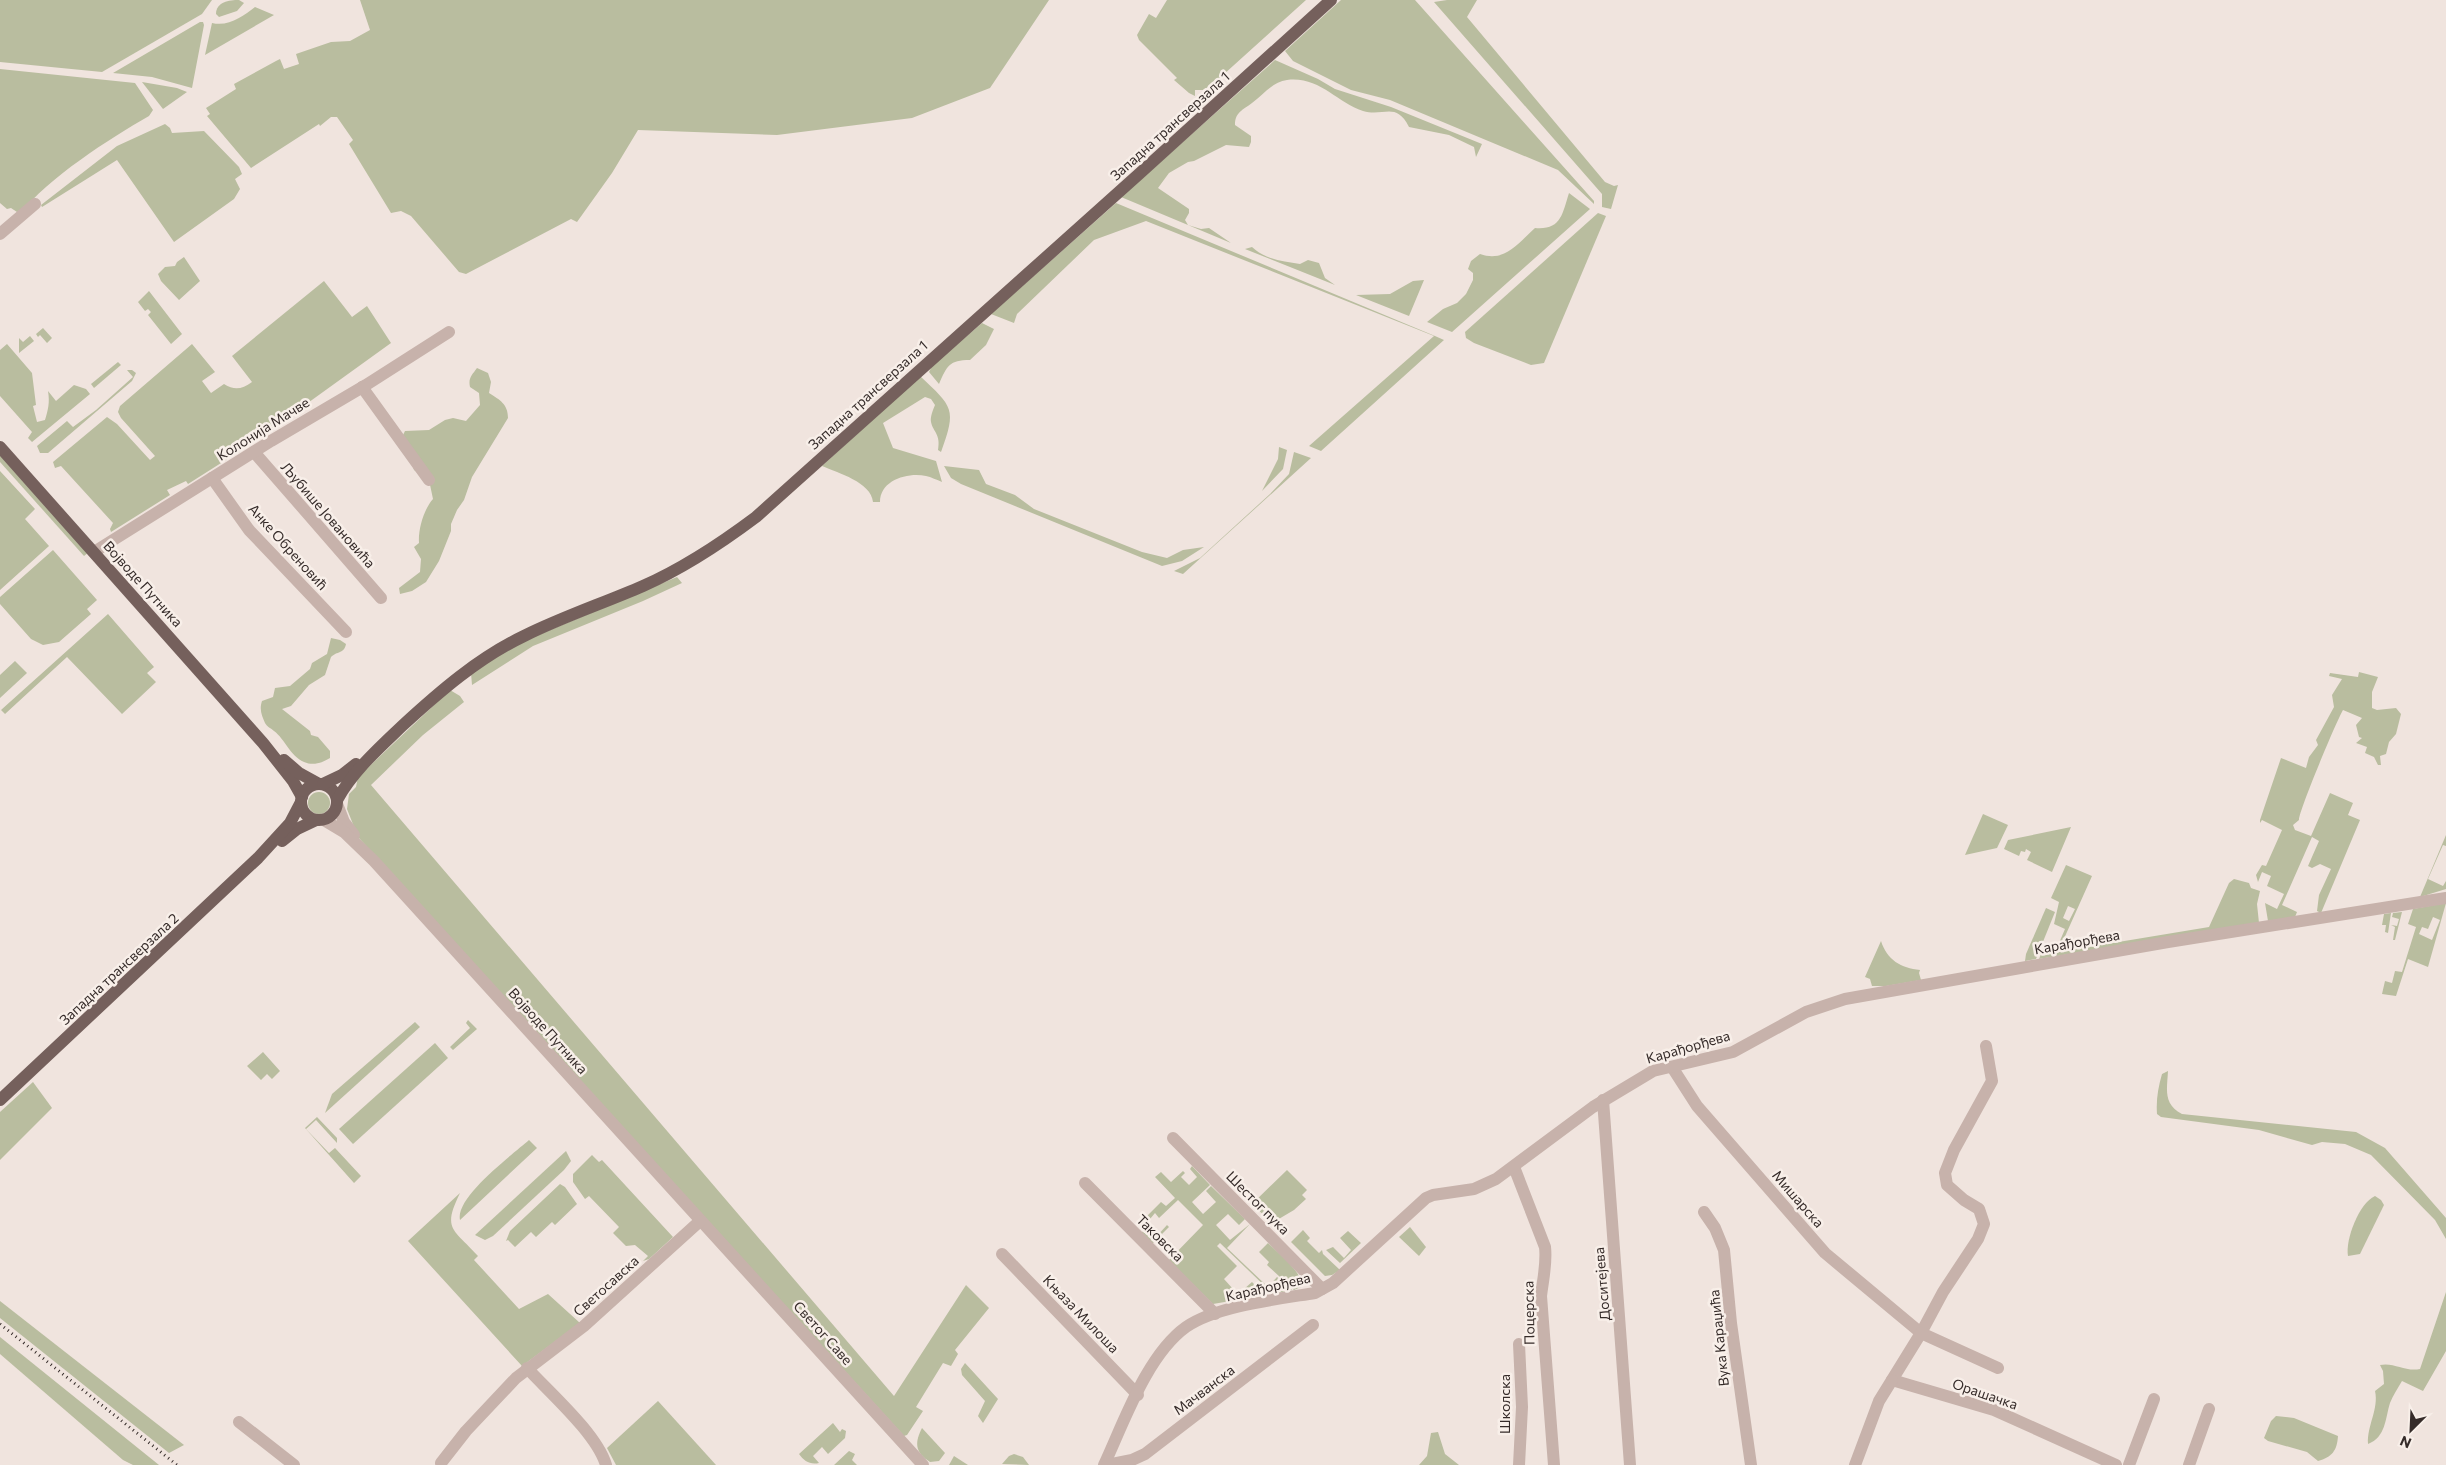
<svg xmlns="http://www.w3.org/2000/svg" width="2446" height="1465" font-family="Commissioner,sans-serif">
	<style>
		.green { fill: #b9bd9f; fill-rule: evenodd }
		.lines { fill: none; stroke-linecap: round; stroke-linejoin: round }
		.minor { stroke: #c7b2ab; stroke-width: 12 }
		.major { stroke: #75605c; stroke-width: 12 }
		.rail { stroke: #352b29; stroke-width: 3; stroke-dasharray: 1 4; stroke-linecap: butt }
		.labels { text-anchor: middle; stroke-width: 5; stroke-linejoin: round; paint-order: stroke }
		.street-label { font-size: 14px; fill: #352b29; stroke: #f8efe9 }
	</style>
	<rect width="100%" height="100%" fill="#f0e4de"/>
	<g class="green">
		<path d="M0,0h212l-10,14 -100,58 -102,-10z"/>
		<path d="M239,0l5,3 -7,8 -18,6 -3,-3c0,-12 13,-14 23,-14z"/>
		<path d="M360,0h689l-59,88 -78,30 -135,17 -139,-5 -26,43 -35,49 -6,-3 -105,55 -7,-2 -48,-56 -10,-5 -10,2 -42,-69 4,-4 -16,-23h-6l-11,9 -1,-2 -68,44 -44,-52 3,-2 -4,-6 30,-19 -2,-5 42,-23 4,-2 4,10 15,-5 -3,-10 35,-12 19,-1 20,-11z"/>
		<path d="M1167,0h139l-93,84 -10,6h-8v6l-6,-3 -15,-13 3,-2 -38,-38 -2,-5 12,-21 7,4z"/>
		<path d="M1341,0h74l179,201v3l-36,-34 -168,-70 -39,-10 -58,-29 -8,-10z"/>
		<path d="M1447,0h30l-10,17 138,165 9,4 4,-1 -7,24 -9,-2v-13l-168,-192z"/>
		<path d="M255,7l19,8 -69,40 7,-32c17,4 31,-7 43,-16z"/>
		<path d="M200,22h3l1,3 -12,63 -40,-11 -39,-4z"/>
		<path d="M1275,60l43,19 17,10 56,18 91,37 -6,13 -2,-10 -25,-12 -40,-8c-13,-26 -25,-10 -46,-16 -27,-9 -44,-35 -76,-31 -15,2 -24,15 -35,23 -9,7 -17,9 -17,22l16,11v6l-2,5 -23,-2 -32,16 -6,1 -19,11 -11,15 31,21v4l-4,7 3,5 13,4 8,-1 22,15 -110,-46z"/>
		<path d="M0,69l135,14 18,27 -4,6c-40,23 -101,62 -129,98l-9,-6 -4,1 -7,-6z"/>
		<path d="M142,82l35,6 10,4 -24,17z"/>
		<path d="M165,124l5,4 2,5 32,-2 35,36 3,7 -7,5 5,10 -6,10 -60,43 -57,-82 -75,47 -1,-2 76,-59z"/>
		<path d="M1569,193l21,16 -138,123 -25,-10 16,-13 14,-6 9,-9 7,-14v-7l-5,-4 3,-8 9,-7c25,9 38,-11 55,-26 26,2 27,-13 34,-35z"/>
		<path d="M1116,203l319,133 9,4 -123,111 -12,-5 125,-110 -288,-115 -52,19 -77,74 -3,9 -23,-9z"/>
		<path d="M1598,213l8,3 -62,147 -13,2 -57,-22 -8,-5 -1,-6z"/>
		<path d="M1252,247c14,13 31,14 48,17l8,-4 11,3 6,15 10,7 -90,-36z"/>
		<path d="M184,257l16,24 -21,19 -18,-19 -3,-7 7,-7 10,-1 2,-4z"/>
		<path d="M1424,280l-15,36 -53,-21 34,-1 23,-13z"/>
		<path d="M324,281l28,36 15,-11 24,37 -140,101 -63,40 -2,-3 -19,9 3,5 -59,37 -1,-3 3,-6 -52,-57 -6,2 -2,-6 54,-45 10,7 33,36 5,-4 -34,-38 -3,-6 2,-6 72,-62 23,28 -13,9 9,12 13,-9c11,7 18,5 28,-2l-20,-26z"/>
		<path d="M149,291l33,43 -11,10 -23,-29 3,-3 -3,-3 -3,2 -7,-9z"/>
		<path d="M982,323l12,6 -8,16 -16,15c-21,0 -23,6 -31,24l-10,-12 3,-6z"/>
		<path d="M43,328l9,10 -5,5 -7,-8 -2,2 -2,-3z"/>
		<path d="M30,336l4,5 -15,12v-15l4,4z"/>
		<path d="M7,344l25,29 4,32 -3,1 4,16 8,-2c3,-10 5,-17 3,-29l8,10 18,-16 12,4 4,5 -58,48 -4,-4 4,-6 -32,-36v-46z"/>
		<path d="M118,362l3,3 -27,23 -3,-4z"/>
		<path d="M477,368l11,5 3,9 -2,11c11,7 19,11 19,25l-36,59 -8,23 -7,10 -6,14v7l-12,30 -13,21 -14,9 -12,3 -1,-6 21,-16 1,-13 -7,-12 5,-4c-1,-14 5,-34 14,-44l-4,-19 -15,-10 -11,-35 2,-4 24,-1 16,-10 8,-2 13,3 14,-16 -1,-12 -9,-6c-2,-9 2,-12 7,-19z"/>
		<path d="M127,370h5l4,3 -4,8 -84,72h-8l-3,-7 30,-25 6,6 23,-17 37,-33z"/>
		<path d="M920,376c33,31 37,33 21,76l-3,-2c3,-16 -5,-18 -7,-28 -1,-5 2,-12 4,-17l-4,-6 -6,-2 -42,26 10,25 43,13 6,21c-5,-2 -11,-5 -16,-6 -18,-4 -46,4 -46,26h-7c-2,-20 -35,-29 -51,-36z"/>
		<path d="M1279,447l8,3 -4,19 -21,22 16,-32z"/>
		<path d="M1294,452l17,6 -128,116 -9,-3 26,-13 70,-64 19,-20z"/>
		<path d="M0,454l89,98 -5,4 -84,-94z"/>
		<path d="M944,466l35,4 7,14 29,11 19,14 108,43 25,6 16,-8 21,-3 -22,14 -20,5 -201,-82 -10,-6z"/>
		<path d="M0,471l35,38 -10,10 24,27 -49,44z"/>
		<path d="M53,550l44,50 -10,9 4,5 -32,28 -16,3 -12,-6 -31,-35v-7z"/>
		<path d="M677,577l5,6 -39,18 -110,45 -61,39 -1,-12 48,-30z"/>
		<path d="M108,614l46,53 -7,6 9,9 -34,32 -55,-57 -62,57 -4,-4z"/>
		<path d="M331,638l9,2 6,4c-2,10 -9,7 -15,13l-6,18 -16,10 -18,21 -9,3 28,22 1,4 7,2 12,14v7c-8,5 -17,8 -26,4 -14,-6 -19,-23 -30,-31 -3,-3 -7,-4 -9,-8 -3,-7 -6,-13 -3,-22l11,-4 2,-9 15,-2 20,-17 2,-6 15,-9z"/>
		<path d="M15,661l12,12 -27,25v-23z"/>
		<path d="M2359,672l19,5 -6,15v16l5,2 19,-2 5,6 -5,20 -7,8 -3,12 -6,2 1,9h-3l-4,-8 -9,-4 2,-6 -11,-4 6,-5 -3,-1 -3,-12 6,-7 -19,-8c-7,12 -45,103 -44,110l-6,5 2,5 16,6 19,-43 23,10 -5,12 12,5 -39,93 -4,-2 2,-16 12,-26 -11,-5 -8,4 -4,-2 11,-25 -7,-4 -30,68 15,7 -2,5 -27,4 -3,-18 12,6 7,-15 -17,-8 4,-10 -9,-4 -4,10 -2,-7 6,-10 4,1 16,-36 -20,-10 -2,3v-3l21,-62 25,10 3,-11 9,-12 -2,-5 18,-33 -2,-12 10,-16 -13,-3 1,-3 28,4z"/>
		<path d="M450,690l10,6 4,6 -41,33 -52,50 523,611 72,-111 23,23 -34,42 3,4 -7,12 -8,-3 -27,44 7,4 -16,24 -3,1 -546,-599 -11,-28 2,-15 7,-7 2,-10z"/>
		<circle cx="319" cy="803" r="11"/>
		<path d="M1983,814l25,11 -11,23 -32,7z"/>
		<path d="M2071,827l-19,45 -25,-12 4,-8 -5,-3 -1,3 -4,-1 -2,5 -15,-7 4,-9z"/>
		<path d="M2446,835v11l-3,-1 -15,34 15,7 3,-5v8l-26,8z"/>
		<path d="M2066,865l26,11 -34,76 151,-25 20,-44 5,-4 15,4 2,5 9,3 -3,13 2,19 -220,36 6,-14 11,5 9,-21 -11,-5 5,-22 -8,-4zM2068,906l7,3 -6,12 -6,-3z"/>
		<path d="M2446,903l-18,64 -20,-8 -12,37 -14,-2 3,-13 7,2 3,-12 7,1 14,-45 -8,-3 5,-15zM2433,917l7,3 -8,20 -13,-6 3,-7 6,2z"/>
		<path d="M2046,908l9,4 -19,47 -11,2 1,-7z"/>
		<path d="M2402,912l-7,28h-2l2,-13 -4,-2 6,1 2,-7 -7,-2 1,-4z"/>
		<path d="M2391,913l-3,20 -3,-1 1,-7h-4l2,-11z"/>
		<path d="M1881,941c6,19 20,27 39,29l-1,3 2,7 -35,6h-14l-2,-7 -5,-2z"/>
		<path d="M468,1020l9,9 -24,21 -3,-3 20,-19 -4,-5z"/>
		<path d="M415,1022l5,5 -95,86 7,-19z"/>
		<path d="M435,1043l13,15 -95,86 -14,-15z"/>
		<path d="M263,1052l17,19 -8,8 -5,-5 -6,6 -14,-14z"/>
		<path d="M2168,1071c-1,19 -5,33 14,43l174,18 29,16 61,70v21l-11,-19 -64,-65 -26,-11 -23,-2 -10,3 -53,-15 -98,-13 -4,-3c-1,-14 1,-26 5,-40z"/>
		<path d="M33,1082l19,26 -52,52v-48z"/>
		<path d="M317,1117l20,21v5l-21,-23 -10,9 23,24 6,-5 26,28 -7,7 -49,-55z"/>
		<path d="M529,1140l8,8 -77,72c-5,-23 52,-65 69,-80z"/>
		<path d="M566,1151l5,10 -7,9 -71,66 -8,4 -10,-5z"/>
		<path d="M592,1155l7,7 3,-2 71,77 -24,22 -6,2 5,-5 -13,-11 -9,1 -13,-13 6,-6 -30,-31 -4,3 -12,-17v-8z"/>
		<path d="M1192,1166l18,19 -18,17 11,12 13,-12 -10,-11 5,-5 34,33 -6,6 -11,-11 -12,11 14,15 20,-16 -23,24 41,39 9,-10 15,13 -19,4 -53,-51 -3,3 20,20 -13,13 18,20 -29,5 -44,-44 34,-35 -25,-25 -19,18 -4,-5 -5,6 -3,-3 14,-14 5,4 9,-8 -20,-21 6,-5 10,10 12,-11 2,2 -4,4 8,8 8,-8 -7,-8z"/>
		<path d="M1287,1170l20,20 -5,5 4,4 -12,11 -22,13 -20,-19z"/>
		<path d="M560,1184l5,3 12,17 -22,21 -3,-3 -16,15 -5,-5 -16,15 -7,-7 -2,1 4,-10z"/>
		<path d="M460,1193c-18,37 -7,35 18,63l-4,4 45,49 29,-15 32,29 -58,43 -114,-125z"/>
		<path d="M2375,1196l6,4 3,5 -24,49 -12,2c-3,-16 11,-53 27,-60z"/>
		<path d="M1167,1225l2,2 -17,17 -11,-11 6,-5 9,9z"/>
		<path d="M1410,1227l16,20 -7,9 -20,-19z"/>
		<path d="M1303,1230l7,8 -3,3 12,12 3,-3 1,4 17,16 -8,5 -7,1 -34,-34z"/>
		<path d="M1348,1231l13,12 -21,20 -14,-13 7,-3 11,11 7,-8 -11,-12z"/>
		<path d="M1268,1243c9,9 38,32 33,44l-7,3 -27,-25 2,-3 -10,-10z"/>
		<path d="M1252,1282l13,13 -13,3 -8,-9z"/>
		<path d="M2446,1292v59l-23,40 -21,-10c-4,7 -9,14 -12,22 -5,16 -4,34 -22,41 -1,-19 11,-35 7,-53l9,-7 -1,-13 -3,-6c14,-3 25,7 40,4z"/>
		<path d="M0,1301l184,144 -15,8 -169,-135z"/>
		<path d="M0,1337l159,128h-26l-10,-5 -123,-106z"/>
		<path d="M965,1363l33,36 -15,24 -5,-7 7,-15 -23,-26 -1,-6z"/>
		<path d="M658,1401l58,64h-100l-9,-17z"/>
		<path d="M2276,1416l18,2 44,18c-1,15 -6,21 -20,25l-11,-9 -39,-11 -4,-3 7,-17z"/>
		<path d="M833,1423l7,9 2,-3 4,2 -1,7 -17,16 -6,-7 -9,9 6,7c-9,2 -15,-2 -20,-9z"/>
		<path d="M922,1428l23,25 -6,8 -9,1c-16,-10 -15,-20 -8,-34z"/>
		<path d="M1438,1432l7,22 14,11h-40l8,-9 4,-23z"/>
		<path d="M849,1451l6,3 -3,6 5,5h-23z"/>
		<path d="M1014,1454l9,3 6,8 -27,-1 7,-8z"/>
		<path d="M954,1456l14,9h-19z"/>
	</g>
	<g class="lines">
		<g class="minor">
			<path d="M0,234l35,-30"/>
			<path d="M362,387l67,93"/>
			<path d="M254,452l127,146"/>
			<path d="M212,478l37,52 97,102"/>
			<path d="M94,552l177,-111 95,-56 83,-53"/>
			<path d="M337,804l7,18 10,13"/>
			<path d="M324,820l20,12 30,29 549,604"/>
			<path d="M1672,1067l25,39 128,147 96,80 22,-41 35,-53 6,-15 -5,-15 -15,-9 -17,-15 -2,-12 9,-23 38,-69 -6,-35"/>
			<path d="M1603,1100l27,365"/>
			<path d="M1173,1138l149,151"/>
			<path d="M1514,1167l31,80c2,16 -2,32 -4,49l13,169"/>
			<path d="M1085,1183l130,131"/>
			<path d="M1704,1212l11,16 9,22 7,73 20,142"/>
			<path d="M1002,1254l136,141"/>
			<path d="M1519,1344l3,63 -3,58"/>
			<path d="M527,1368c23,25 70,66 79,97"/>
			<path d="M1998,1368l-77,-35 -29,47 102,30 122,55"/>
			<path d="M239,1422l55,43"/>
			<path d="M441,1463l25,-32 50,-53 68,-52 116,-105"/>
			<path d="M1104,1465c20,-43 43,-110 82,-138 30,-21 92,-28 129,-34l18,-10 93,-85 7,-3 41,-6 22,-10 97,-72 60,-36 80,-19 73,-40 39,-13 323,-57 278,-44"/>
			<path d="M1107,1465l25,-5 13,-6 168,-129"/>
			<path d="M1855,1465l24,-64 13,-21"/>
			<path d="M2129,1465l25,-66"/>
			<path d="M2189,1465l20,-56"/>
		</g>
		<g class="major">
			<path d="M0,447l263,296 30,38 9,16"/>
			<path d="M284,760l15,13 20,11"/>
			<circle cx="319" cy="802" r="18"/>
			<path d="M323,784l19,-9 14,-11"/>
			<path d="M337,800c16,-29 42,-52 65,-74 37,-34 76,-68 122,-90 38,-19 80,-33 119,-50 41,-18 77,-42 113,-69l383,-343 192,-174"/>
			<path d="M282,841l15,-12 19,-9"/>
			<path d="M0,1100l258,-242 32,-35 11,-21"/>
		</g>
		<path class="rail" d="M0,1324l177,141"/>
	</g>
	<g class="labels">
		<g class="street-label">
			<text transform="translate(1170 126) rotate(-42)" y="5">Западна трансверзала 1</text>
			<text transform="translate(868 395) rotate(-42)" y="5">Западна трансверзала 1</text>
			<text transform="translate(263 429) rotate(-32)" y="5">Колонија Мачве</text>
			<text transform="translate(328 515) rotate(49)" y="5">Љубише Јовановића</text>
			<text transform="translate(288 547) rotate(48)" y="5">Анке Обреновић</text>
			<text transform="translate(143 584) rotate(48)" y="5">Војводе Путника</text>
			<text transform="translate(2077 942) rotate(-10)" y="5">Карађорђева</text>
			<text transform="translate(119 969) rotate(-43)" y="5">Западна трансверзала 2</text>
			<text transform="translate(548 1031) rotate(48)" y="5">Војводе Путника</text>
			<text transform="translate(1688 1047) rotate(-16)" y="5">Карађорђева</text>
			<text transform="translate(1798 1199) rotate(49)" y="5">Мишарска</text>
			<text transform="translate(1258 1203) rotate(45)" y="5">Шестог пука</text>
			<text transform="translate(1160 1238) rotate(45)" y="5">Таковска</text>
			<text transform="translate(1602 1284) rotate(-95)" y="5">Доситејева</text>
			<text transform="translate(606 1286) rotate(-42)" y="5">Светосавска</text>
			<text transform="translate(1268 1287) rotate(-13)" y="5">Карађорђева</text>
			<text transform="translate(1529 1313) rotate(-91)" y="5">Поцерска</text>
			<text transform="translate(1081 1314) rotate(46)" y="5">Књаза Милоша</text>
			<text transform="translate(823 1333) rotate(48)" y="5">Светог Саве</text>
			<text transform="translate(1719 1338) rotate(-96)" y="5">Вука Караџића</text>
			<text transform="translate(1204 1390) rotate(-37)" y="5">Мачванска</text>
			<text transform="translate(1985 1394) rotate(19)" y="5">Орашачка</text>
			<text transform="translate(1505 1404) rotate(-90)" y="5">Школска</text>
		</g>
	</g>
	<g transform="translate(2411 1430) rotate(204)" stroke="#f8efe9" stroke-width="4" paint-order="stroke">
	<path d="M0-4L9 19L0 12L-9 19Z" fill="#352b29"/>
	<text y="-8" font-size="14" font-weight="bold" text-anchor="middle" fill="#352b29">N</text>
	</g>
</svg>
